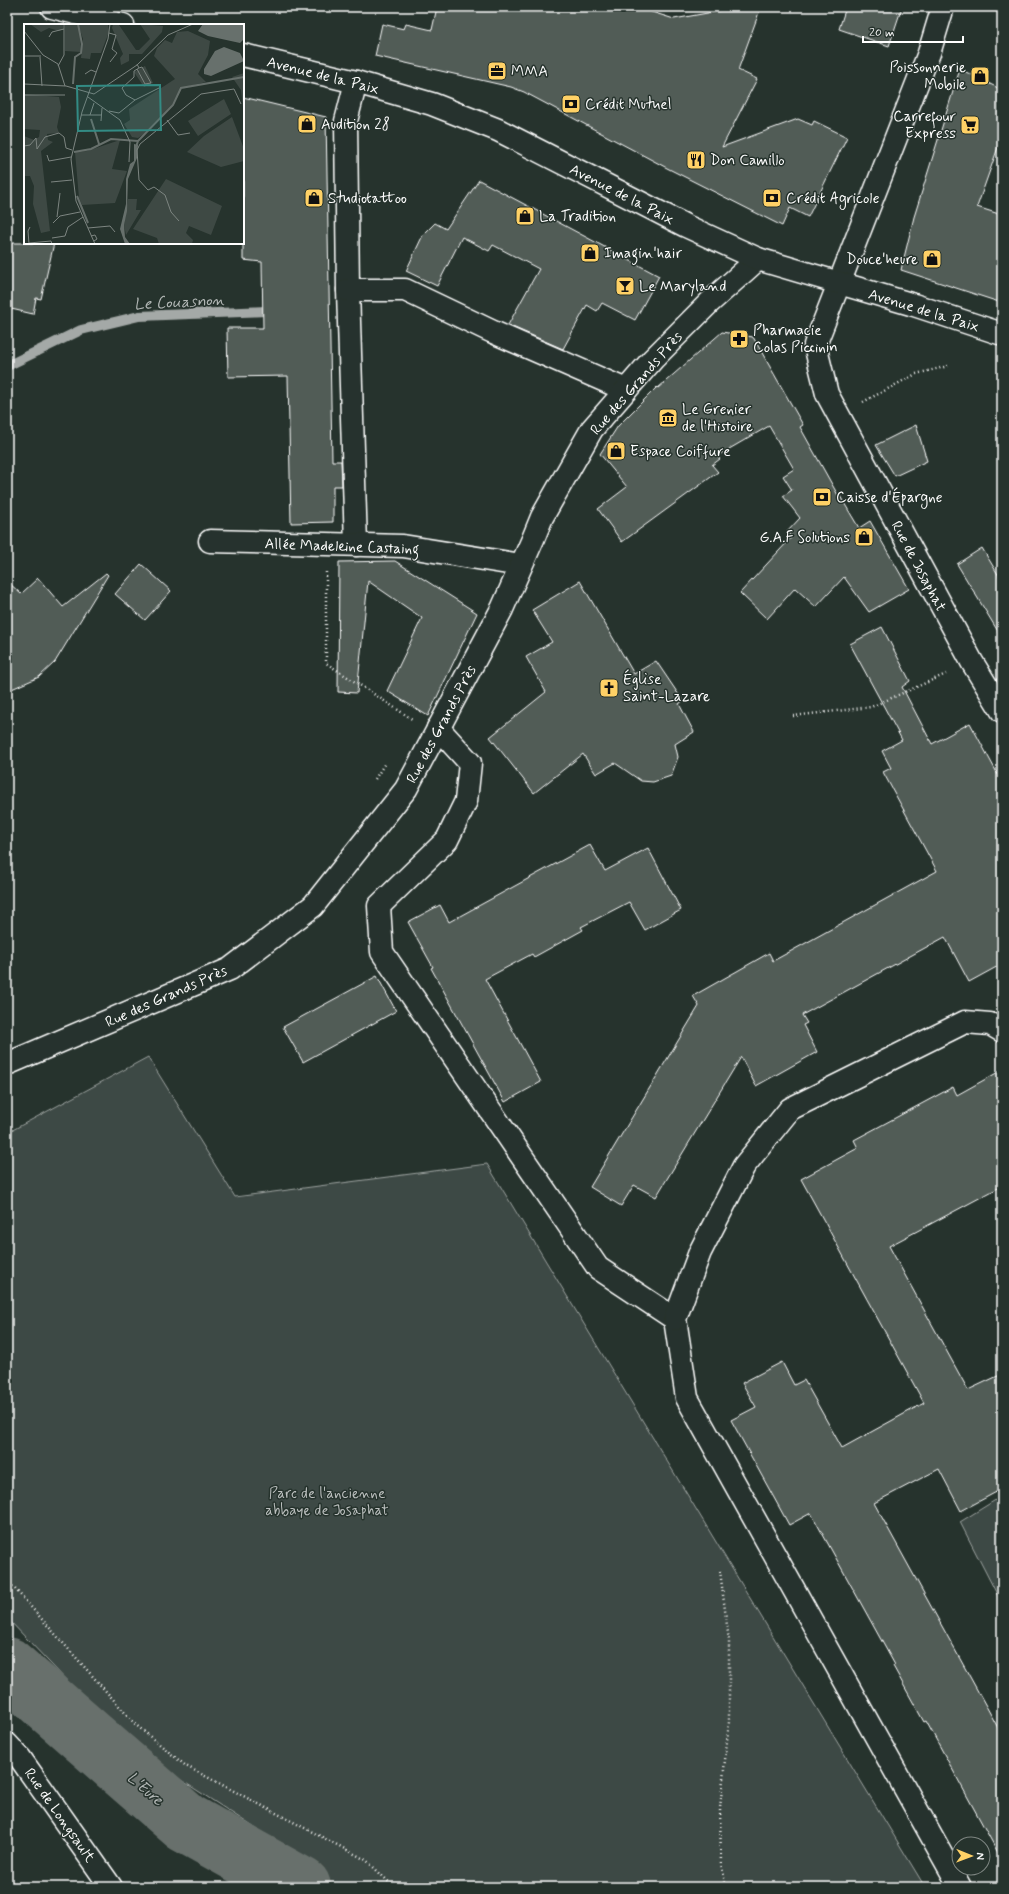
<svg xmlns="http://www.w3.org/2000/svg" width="1009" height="1894" font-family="Mynerve,sans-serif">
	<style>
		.green { fill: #3e4944; stroke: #9ea4a2 }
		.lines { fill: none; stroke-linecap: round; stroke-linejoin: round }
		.stream { stroke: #a4a9a7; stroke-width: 10 }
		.river { stroke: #67706c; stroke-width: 60 }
		.building { fill: #515c57; stroke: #fff }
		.minor-casing { stroke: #fff; stroke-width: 25 }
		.major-casing { stroke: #fff; stroke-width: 25 }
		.path { stroke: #fff; stroke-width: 2.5; stroke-dasharray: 1 3; stroke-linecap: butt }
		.minor { stroke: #26332d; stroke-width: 22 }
		.major { stroke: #26332d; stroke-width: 22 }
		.labels { text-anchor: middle; stroke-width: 3; stroke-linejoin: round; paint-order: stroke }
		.poi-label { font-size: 15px; fill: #fff; stroke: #26332d; text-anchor: start }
		.street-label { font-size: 15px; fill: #fff; stroke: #26332d }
		.park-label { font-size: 15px; fill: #bbbfbe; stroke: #26332d }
		.water-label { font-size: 16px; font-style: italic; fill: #b3b8b6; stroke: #26332d }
		.inset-river { fill: none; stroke: #67706c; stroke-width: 2 }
		.inset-road { fill: none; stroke: #7d8581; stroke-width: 1 }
		.view { fill: #338b84; fill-opacity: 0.15; stroke: #338b84; stroke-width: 2 }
		.inset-edge { fill: none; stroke: #fff; stroke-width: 2 }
	</style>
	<rect width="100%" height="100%" fill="#26332d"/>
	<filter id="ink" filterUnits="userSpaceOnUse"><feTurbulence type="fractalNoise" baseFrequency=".025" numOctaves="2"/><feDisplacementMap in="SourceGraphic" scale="8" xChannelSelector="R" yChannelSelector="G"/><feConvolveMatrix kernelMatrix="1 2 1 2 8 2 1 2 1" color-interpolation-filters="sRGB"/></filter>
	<g filter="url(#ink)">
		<g class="green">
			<path d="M148,1057l87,140 252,-33 438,723h-592l-16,-19 -187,-121 -123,-129v-485z"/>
			<path d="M1002,1496v108l-42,-82z"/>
		</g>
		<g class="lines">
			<path class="stream" d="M7,366l74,-36 58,-14 128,-5"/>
			<path class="river" d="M7,1667l179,156 115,64"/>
		</g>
		<g class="building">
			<path d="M437,7h199l38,12 67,-12h20l-23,63 19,9 -35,68 76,-28 14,6 2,-4 33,16 -39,80 -18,-9 -8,18 -115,-58 -143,-76 -13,-5 -136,-31 7,-32 22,5 2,-5 26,6z"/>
			<path d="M846,7h56l-13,39 -50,-17z"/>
			<path d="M960,69l42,21v46l-25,71 25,8v88l-101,-33 13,-53z"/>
			<path d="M243,97l83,20 6,344h9l1,25h-9v36l-42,1 -3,-147 -60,1 -1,-49h36l-1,-66 -19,-2z"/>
			<path d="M479,180l180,96 -24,44 -33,-17 -5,8 -10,-6 -24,44 -55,-24 31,-56 -46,-24 -4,6 -27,-14 -25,49 -31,-15 17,-36 12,-12 11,6z"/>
			<path d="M7,243h47l-13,56 -5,-1 -3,16 -26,-6z"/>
			<path d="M722,332l31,5 50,88 -3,2 39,70 1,-1 19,32 11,-7 39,68 -40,23 -25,-35 -28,30 -21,-19 -28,31 -27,-26 52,-56 -5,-5 13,-14 -17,-22 9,-6 -9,-14 11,-7 -25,-43 -52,30 3,3 -8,6 6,7 -96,70 -24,-33 29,-22 -27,-33 18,-28 39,-39 1,1z"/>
			<path d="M916,425l11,36 -32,15 -19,-31z"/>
			<path d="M982,548l20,33v57l-45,-74z"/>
			<path d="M395,561l82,52 -49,103 -41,-25 35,-73 -54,-37 -11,112 -19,-1 1,-130z"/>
			<path d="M141,564l30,27 -26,29 -30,-26z"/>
			<path d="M106,573l2,2 -53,87 -16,15 -32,14v-110l14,13 17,-16 25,29z"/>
			<path d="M580,581l54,93 22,-13 27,40 -4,3 15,28 -19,12 3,13 -7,19 -18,6 -12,-1 -26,-18 -19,11 -13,-20 -49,39 -44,-56 56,-45 -20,-35 26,-15 -20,-32z"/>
			<path d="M882,627l28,54 -8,6 30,57 38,-21 32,59v182l-33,18 -24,-45 -143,78 5,8 -4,2 14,27 -61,34 -15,-29 -85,140 -22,-12 -13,21 -31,-19 109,-181 -6,-10 76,-43 4,8 164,-90 -54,-99 8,-4 -9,-17 20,-11 -52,-96z"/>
			<path d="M590,845l15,26 43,-23 33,62 -36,20 -16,-28 -48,25 2,3 -49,27 -2,-3 -47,25 56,103 -36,20 -74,-134 2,-1 -25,-45 32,-17 9,17z"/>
			<path d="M377,976l19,35 -93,51 -20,-35z"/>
			<path d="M1002,1070v116l-113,60 79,144 34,-16v115l-41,22 -22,-42 -65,34 128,232v125l-76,-139 -2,1 -31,-56 2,-1 -84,-152 -22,12 -58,-105 25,-13 -14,-24 40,-21 12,23 10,-5 38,68 82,-45 -123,-224 57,-31 -4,-8 99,-53 4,8z"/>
		</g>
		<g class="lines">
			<g class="minor-casing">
				<g id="minor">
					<path d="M943,7l-14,46 -114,292 12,49 145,268 30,49"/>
					<path d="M356,82l-10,39 2,169 8,255"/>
					<path d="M348,290h57l88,42 133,58"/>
					<path d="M210,541l193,5 118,19"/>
					<path d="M438,728l32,35 -4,38 -19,39 -68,66 3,46 216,316 77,51 12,79 273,489"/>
					<path d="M7,1064l223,-95 83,-63 93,-117 96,-180 31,-70 9,-22 50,-88 61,-70 57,-57 48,-43"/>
					<path d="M675,1319l25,-67 44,-86 46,-57 175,-87 25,2 12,7"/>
					<path d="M7,1744l13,14 91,129"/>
				</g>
			</g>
			<g class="major-casing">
				<g id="major">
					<path d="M52,7l71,18"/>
					<path d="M243,55l113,27 76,22 66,26 188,96 72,33 156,46 88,29"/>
				</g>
			</g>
			<g class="path">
				<path d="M863,402l53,-28 32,-8"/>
				<path d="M326,572v91l86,56"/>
				<path d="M793,716l78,-9 75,-33"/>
				<path d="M375,779l10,-16"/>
				<path d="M720,1571l9,70v81l-9,86 1,56 5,23"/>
				<path d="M7,1580l129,145 50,41 180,94 28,27"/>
			</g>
			<use href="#minor" class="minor"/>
			<use href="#major" class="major"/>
		</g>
	</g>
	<defs>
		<g id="office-square" transform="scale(1)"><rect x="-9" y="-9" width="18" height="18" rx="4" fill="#ffd166" stroke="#26332d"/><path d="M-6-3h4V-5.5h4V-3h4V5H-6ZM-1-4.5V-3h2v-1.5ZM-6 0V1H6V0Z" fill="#111"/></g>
		<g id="shop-square" transform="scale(1)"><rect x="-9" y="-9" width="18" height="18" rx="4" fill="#ffd166" stroke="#26332d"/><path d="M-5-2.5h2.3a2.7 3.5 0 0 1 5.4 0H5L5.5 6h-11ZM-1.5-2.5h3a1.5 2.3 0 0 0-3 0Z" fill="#111"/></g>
		<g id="bank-square" transform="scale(1)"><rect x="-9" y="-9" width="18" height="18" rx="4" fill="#ffd166" stroke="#26332d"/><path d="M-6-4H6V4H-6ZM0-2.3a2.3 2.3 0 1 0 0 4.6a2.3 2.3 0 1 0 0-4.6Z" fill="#111"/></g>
		<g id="supermarket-square" transform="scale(1)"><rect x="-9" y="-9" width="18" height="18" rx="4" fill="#ffd166" stroke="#26332d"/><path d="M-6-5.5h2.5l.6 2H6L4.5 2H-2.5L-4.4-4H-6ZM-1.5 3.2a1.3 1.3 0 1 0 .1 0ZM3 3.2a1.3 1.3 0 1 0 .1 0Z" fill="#111"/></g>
		<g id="restaurant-square" transform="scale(1)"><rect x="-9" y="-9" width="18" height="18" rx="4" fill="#ffd166" stroke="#26332d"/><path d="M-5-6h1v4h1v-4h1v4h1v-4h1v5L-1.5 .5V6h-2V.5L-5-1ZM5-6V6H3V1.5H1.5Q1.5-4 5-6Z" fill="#111"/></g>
		<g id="bar-square" transform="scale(1)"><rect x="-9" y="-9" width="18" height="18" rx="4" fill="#ffd166" stroke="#26332d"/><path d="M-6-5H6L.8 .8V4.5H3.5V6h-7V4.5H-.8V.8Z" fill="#111"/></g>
		<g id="pharmacy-square" transform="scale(1)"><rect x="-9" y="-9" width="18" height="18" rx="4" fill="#ffd166" stroke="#26332d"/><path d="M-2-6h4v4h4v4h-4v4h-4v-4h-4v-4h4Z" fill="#111"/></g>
		<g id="museum-square" transform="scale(1)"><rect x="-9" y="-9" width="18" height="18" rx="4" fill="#ffd166" stroke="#26332d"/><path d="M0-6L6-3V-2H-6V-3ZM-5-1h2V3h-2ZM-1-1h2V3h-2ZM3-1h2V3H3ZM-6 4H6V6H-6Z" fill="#111"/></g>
		<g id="church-square" transform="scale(1)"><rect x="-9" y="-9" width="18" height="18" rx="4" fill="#ffd166" stroke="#26332d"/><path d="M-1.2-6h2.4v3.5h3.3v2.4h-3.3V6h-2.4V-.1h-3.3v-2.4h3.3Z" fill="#111"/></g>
	</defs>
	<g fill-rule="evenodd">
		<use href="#office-square" x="497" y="71"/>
		<use href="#shop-square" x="980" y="76"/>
		<use href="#bank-square" x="571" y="104"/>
		<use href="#shop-square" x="307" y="124"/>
		<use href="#supermarket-square" x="970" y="125"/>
		<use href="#restaurant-square" x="696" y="160"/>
		<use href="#shop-square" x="314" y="198"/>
		<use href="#bank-square" x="772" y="198"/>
		<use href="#shop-square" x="525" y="216"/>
		<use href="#shop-square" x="590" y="253"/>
		<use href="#shop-square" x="932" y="259"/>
		<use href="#bar-square" x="625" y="286"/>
		<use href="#pharmacy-square" x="739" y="339"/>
		<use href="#museum-square" x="668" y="418"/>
		<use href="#shop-square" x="616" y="451"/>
		<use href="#bank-square" x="822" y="497"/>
		<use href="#shop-square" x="864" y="537"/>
		<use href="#church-square" x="609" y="688"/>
	</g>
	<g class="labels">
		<g class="poi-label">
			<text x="966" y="72" text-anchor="end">Poissonnerie<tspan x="966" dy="17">Mobile</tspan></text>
			<text x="511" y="76">MMA</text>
			<text x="585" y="109">Crédit Mutuel</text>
			<text x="956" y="121" text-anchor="end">Carrefour<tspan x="956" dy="17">Express</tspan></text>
			<text x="321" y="129">Audition 28</text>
			<text x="710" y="165">Don Camillo</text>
			<text x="328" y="203">Studiotattoo</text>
			<text x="786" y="203">Crédit Agricole</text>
			<text x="539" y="221">La Tradition</text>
			<text x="604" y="258">Imagin'hair</text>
			<text x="918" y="264" text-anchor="end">Douce'heure</text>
			<text x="639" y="291">Le Maryland</text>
			<text x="753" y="335">Pharmacie<tspan x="753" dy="17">Colas Piccinin</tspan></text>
			<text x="682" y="414">Le Grenier<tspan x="682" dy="17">de l'Histoire</tspan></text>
			<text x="630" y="456">Espace Coiffure</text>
			<text x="836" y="502">Caisse d'Épargne</text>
			<text x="850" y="542" text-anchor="end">G.A.F Solutions</text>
			<text x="623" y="684">Église<tspan x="623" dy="17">Saint-Lazare</tspan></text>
		</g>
		<g class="street-label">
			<text transform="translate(323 75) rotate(14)" y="5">Avenue de la Paix</text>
			<text transform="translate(622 194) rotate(27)" y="5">Avenue de la Paix</text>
			<text transform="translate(924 310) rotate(17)" y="5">Avenue de la Paix</text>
			<text transform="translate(636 383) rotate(-49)" y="5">Rue des Grands Près</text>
			<text transform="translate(342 546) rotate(2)" y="5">Allée Madeleine Castaing</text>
			<text transform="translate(919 566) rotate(62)" y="5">Rue de Josaphat</text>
			<text transform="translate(441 724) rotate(-62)" y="5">Rue des Grands Près</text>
			<text transform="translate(166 996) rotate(-24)" y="5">Rue des Grands Près</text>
			<text transform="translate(60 1815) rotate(55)" y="5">Rue de Longsault</text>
		</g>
		<g class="park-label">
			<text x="327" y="1498">Parc de l'ancienne<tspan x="327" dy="17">abbaye de Josaphat</tspan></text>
		</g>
		<g class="water-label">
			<text transform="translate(179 301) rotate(-3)" y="6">Le Couasnon</text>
			<text transform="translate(146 1788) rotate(41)" y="6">L'Eure</text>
		</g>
	</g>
	<g transform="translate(24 24)">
		<rect width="220" height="220" fill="#26332d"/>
		<path d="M6,0h33v5l-4,2 -10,-3 -8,4zM41,0h43l1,8 -8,21h-10l-1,6 -9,-1 2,-19 -3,-9 1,22 -16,-1zM89,0l6,1 17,25h3l11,-11 -10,-15 23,2 -1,6 -20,22h-13v7l-8,4 -1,-7 3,-4 -11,-26zM164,7l22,10 -2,14 -10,19 8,8 -25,6 -9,17 -17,19 -11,10 -6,4 -6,-1 -8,-13 6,-4 -1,-11 46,-30 -21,-23 3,-8 8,-8 7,3 5,-11zM121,42l8,17 -9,4 -10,-15zM220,49v33l-1,1 -2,-17 -9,-13zM0,70l35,3 2,10 -4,20 2,6 -12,1 1,6 5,2 -12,9 9,80 -9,2 -8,-29 1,-18 -4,-10h-6v-40l10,4 5,-3 1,-7 -16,-1zM200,75l7,15 -33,22 -10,-15zM208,93l12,32v12l-23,6 -34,-15 17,-16zM96,116l-8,29 15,2 -12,32 -33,2 -3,-7 -4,-46 12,-1zM142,155l56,27 -11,29 -22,-9 -3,7 7,7 -1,4h-33l-2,-6 -24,-9zM104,175h9l-1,11h5l-15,25 -2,-10z" fill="#3e4944"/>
		<path d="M179,0h41v15l-4,4 -32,-7 -10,-5zM200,23l16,6 4,8 -33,15 -7,-2v-5l11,-18zM110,120l4,1 -1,13 -9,21 -1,32 -3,14 1,12 5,7h-5l-5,-15 6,-25v-25l4,-15 4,-3z" fill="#67706c"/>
		<path class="inset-river" d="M49,60l2,-27 6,-4 1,-9 -4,-20M67,95l8,25M112,123l2,-6 35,-36 8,-17 63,-11M50,128l17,-3 20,-10 27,2M53,172l11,27"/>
		<path class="inset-road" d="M0,7l19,24 15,9 7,22M85,9l7,2 -4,14 5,4 -7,9M25,13l3,-5 12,-3M0,32h17M16,33l2,29M34,42l6,-11v-31M113,45l8,15 6,-1 -9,-16 -3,1M61,50l6,-4 5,2M0,60l42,2 28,8 43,-29 31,-30 25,-11M0,71h41M64,73l32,23 10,22 -1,20M111,76l-9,-5 -4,-7 12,-11v-6l5,-3 -2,-4M85,87l10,2 16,-13 26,-13M57,91h20M66,91l4,-12M143,96l11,15 12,-2M77,97l1,-13M0,122l6,-1 6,-7 1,11 8,-12 14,-4 5,4 2,11 6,2M23,131l2,6 22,-4M27,158l21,-2M33,193l3,-24M155,197l-8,-9 -6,-17 -11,-8 -6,3 -9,-10 -2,-30 3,-6 61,-50 33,-5 7,15M29,199l7,-7 20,-4M64,204l22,-2 5,6M67,212l4,-1 2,4 -3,2M28,214l13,-2 3,-9 15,-10M5,219l22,-2 1,3M5,220l-1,-13 2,-4M71,220l-19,-43 -5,-42 11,-47 26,-73 2,-15"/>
		<path class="view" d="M136,61l1,45 -83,1 -1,-45z"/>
		<rect width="220" height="220" class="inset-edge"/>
	</g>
	<rect width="1009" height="1894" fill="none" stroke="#26332d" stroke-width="24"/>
	<rect x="12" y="12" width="985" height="1870" fill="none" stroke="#fff" stroke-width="1.5" filter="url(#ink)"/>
	<g transform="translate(971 1856) rotate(91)"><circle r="19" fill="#26332d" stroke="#7d8581"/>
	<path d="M0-3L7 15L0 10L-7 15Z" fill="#ffd166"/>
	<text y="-6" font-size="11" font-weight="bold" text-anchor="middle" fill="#ffffff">N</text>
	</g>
	<path d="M863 36v6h100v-6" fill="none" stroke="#ffffff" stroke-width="2"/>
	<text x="869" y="36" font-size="12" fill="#ffffff" stroke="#26332d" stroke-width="3" paint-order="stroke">20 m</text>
</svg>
